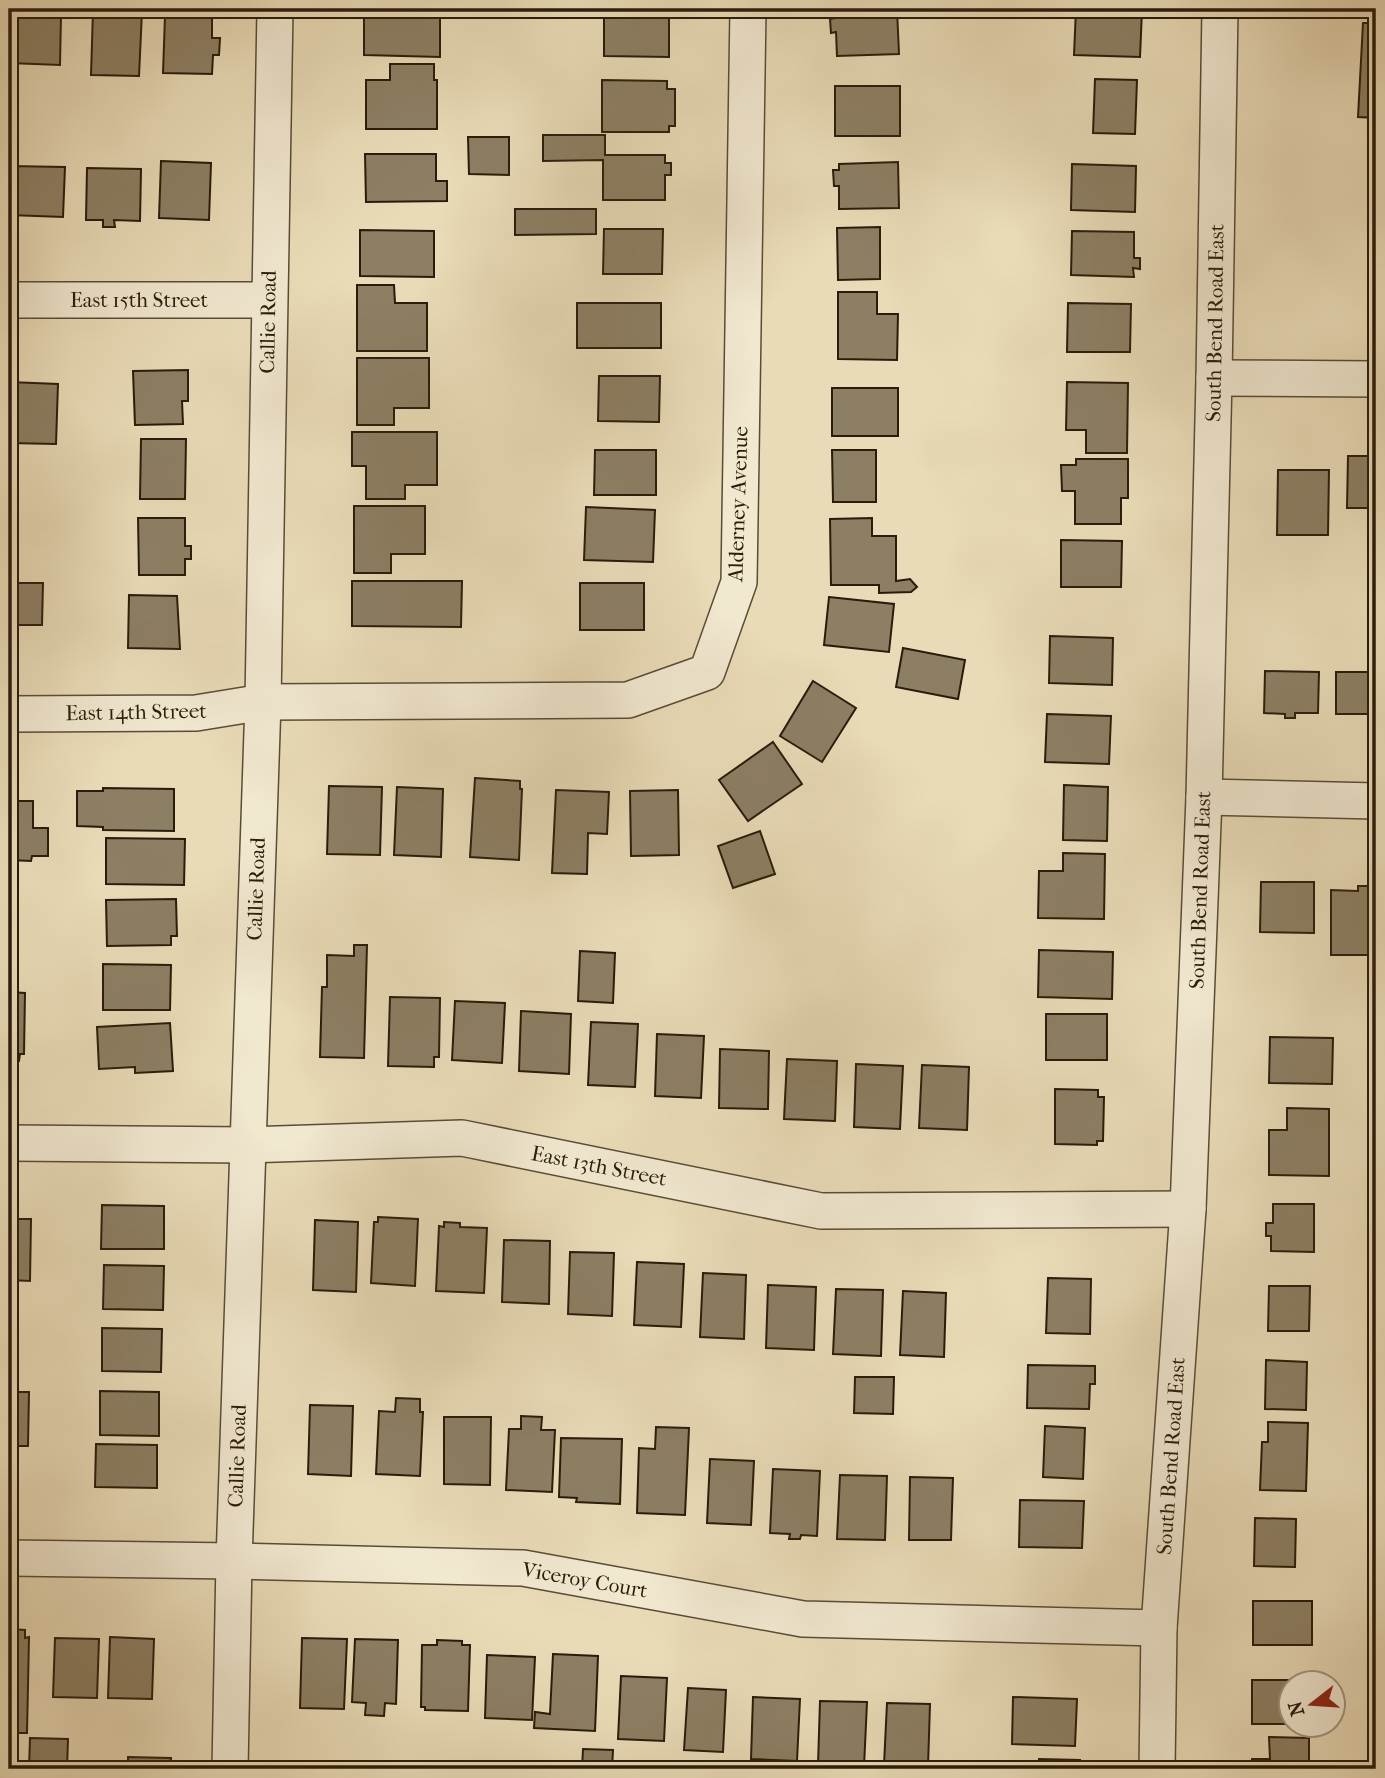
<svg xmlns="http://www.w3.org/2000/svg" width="1385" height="1778" font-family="'IM FELL French Canon',serif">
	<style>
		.building { fill: #8d7f64; stroke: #291c0b; stroke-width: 2 }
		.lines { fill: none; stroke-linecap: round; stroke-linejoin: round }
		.minor-casing { stroke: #594c36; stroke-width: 38 }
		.minor { stroke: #f1e8d0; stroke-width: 35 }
		.labels { text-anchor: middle; stroke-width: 5; stroke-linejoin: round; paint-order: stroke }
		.street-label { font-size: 21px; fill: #291c0b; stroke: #f1e8d0 }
	</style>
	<rect width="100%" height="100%" fill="#e9dbb7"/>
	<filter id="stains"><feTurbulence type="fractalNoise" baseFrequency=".00286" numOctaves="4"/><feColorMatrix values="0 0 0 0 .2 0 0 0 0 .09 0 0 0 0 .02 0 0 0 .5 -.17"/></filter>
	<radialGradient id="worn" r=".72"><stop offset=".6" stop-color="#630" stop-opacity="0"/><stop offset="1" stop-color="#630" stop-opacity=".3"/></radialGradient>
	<g class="building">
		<path d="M119,9h14l-1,2h10l-3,65 -48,-1 2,-65 26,1z"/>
		<path d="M364,9l76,1v47l-76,-2z"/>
		<path d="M604,9h65v48l-65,-1z"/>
		<path d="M897,9l2,45 -62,2 -1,-24 -5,1 -1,-14 6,-1 -1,-8z"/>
		<path d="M1076,9l66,1 -2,47 -66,-2z"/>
		<path d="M9,14l52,1 -1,50 -51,-2z"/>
		<path d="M165,16l47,2v20h8l-1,17h-6l-1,19 -49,-1z"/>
		<path d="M1363,23h13v95l-18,-1z"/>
		<path d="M390,64h44v16h3v49h-71v-49h24z"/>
		<path d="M1095,79l42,1 -2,54 -42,-1z"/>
		<path d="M602,80l65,1v8h8v37h-6v6h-67z"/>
		<rect x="835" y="86" width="65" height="50"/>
		<path d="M543,135h62v20h60v8h6v12h-6v25h-62v-40l-60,1z"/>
		<path d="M468,137h41v38l-40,-1z"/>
		<path d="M365,154h71v27h11v20l-81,1z"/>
		<path d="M161,161l50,2 -2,57 -50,-2z"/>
		<path d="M898,162l1,46 -60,1v-23h-5l-1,-16h6v-6z"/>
		<path d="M1072,164l64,2 -1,46 -64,-2z"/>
		<path d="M9,166l56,1 -2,50 -54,-2z"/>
		<path d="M87,168l54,1 -1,52 -26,-1 1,7h-12v-7h-17z"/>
		<path d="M515,209h81v25l-81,1z"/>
		<path d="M880,227v52l-42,1 -1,-52z"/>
		<path d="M604,229h59l-1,45h-59z"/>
		<path d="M360,230l74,1v46l-74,-1z"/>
		<path d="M1072,231l62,1v26h6v11l-7,-1 1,9 -63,-2z"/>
		<path d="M357,285h37l1,18h32v48h-70z"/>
		<path d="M838,292h39v22h21l-1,46 -59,-1z"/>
		<rect x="577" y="303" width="84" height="45"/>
		<path d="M1068,303l63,1 -1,48h-63z"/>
		<path d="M357,358h72v50h-35v17h-37z"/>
		<path d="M188,370v31h-6l1,23 -48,1 -2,-54z"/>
		<path d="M599,376h61l-1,46 -61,-1z"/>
		<path d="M9,382l49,2 -2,60 -47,-1z"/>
		<path d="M1067,382l61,1 -1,70h-41v-23h-20z"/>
		<rect x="832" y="388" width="66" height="48"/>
		<path d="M352,432h85v53h-32v14h-39v-33h-14z"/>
		<path d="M141,439h45l-1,60h-45z"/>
		<path d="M595,450h61v45h-62z"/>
		<path d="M832,450h44v52h-43z"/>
		<path d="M1348,456h28v52h-29z"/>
		<path d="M1076,459h52v39h-7v26h-46v-33h-13l-1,-26h15z"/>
		<path d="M1278,470h51l-1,65h-51z"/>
		<path d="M354,506h71v48h-34v19h-37z"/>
		<path d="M586,507l69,3 -2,52 -69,-2z"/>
		<path d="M138,518h47v28h6v13h-6v16h-46z"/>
		<path d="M872,518v18h24v45l14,-2 7,8 -6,5 -32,1v-8h-48l-1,-66z"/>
		<path d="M1061,540l61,1 -1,46h-60z"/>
		<path d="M352,581h110l-1,46 -109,-1z"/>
		<path d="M9,583h34l-1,42h-33z"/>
		<rect x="580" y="583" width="64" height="47"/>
		<path d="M129,595l48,1 3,53 -52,-1z"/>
		<path d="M829,597l65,7 -5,48 -65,-7z"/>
		<path d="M1050,636l63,2 -1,47 -63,-2z"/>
		<path d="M903,648l62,12 -7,39 -62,-12z"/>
		<path d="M1265,671l54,1 -1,41h-23v5h-10v-4l-21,-1z"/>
		<rect x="1336" y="672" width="40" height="42"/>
		<path d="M813,681l43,27 -34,54 -42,-26z"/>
		<path d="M1047,714l64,2 -2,48 -64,-2z"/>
		<path d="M773,742l29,42 -54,37 -29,-41z"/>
		<path d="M475,778l45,3v8h2l-3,71 -49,-3z"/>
		<path d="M1064,785l44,2 -1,54 -44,-1z"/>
		<path d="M329,786l53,1 -2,68 -53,-1z"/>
		<path d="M397,787l46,2 -2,68 -47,-2z"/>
		<path d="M103,788l71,1v42l-71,-1v-3l-26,-1v-35h26z"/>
		<path d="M556,790l53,2 -2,42 -19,-1 -1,41 -35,-1z"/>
		<path d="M678,790l1,65 -48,1 -1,-65z"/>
		<path d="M9,801h24v27h15v28h-16l-1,5 -22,-1z"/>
		<path d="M760,831l15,43 -42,14 -15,-42z"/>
		<path d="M106,838l79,1 -1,46 -78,-1z"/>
		<path d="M1063,853l42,1 -1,65 -66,-1 1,-47h24z"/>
		<path d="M1261,882h53v51l-54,-1z"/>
		<path d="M1358,886h18v69h-45v-65l27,1z"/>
		<path d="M176,899l1,37h-6v9l-64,1 -1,-46z"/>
		<path d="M354,945h13l-3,113 -44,-1 2,-70h5v-32l27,1z"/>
		<path d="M1039,950l74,2 -1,47 -74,-2z"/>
		<path d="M580,951l35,2 -2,50 -35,-2z"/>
		<path d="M103,964l68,1 -1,45h-67z"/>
		<path d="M9,992l16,1 -1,61h-4l-1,7 -10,-1z"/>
		<path d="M390,997l50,1 -1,59h-5v10l-46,-1z"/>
		<path d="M455,1001l50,2 -3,60 -50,-3z"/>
		<path d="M521,1011l50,3 -2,60 -50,-3z"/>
		<rect x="1046" y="1014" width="61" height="46"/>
		<path d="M591,1022l47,2 -3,63 -47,-2z"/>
		<path d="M170,1023l3,48 -38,2v-6l-36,2 -2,-42z"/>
		<path d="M657,1034l47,2 -3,62 -46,-2z"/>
		<path d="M1270,1037l63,1 -1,46 -63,-1z"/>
		<path d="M720,1049l49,2 -1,58 -49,-1z"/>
		<path d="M787,1059l50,2 -2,60 -51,-2z"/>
		<path d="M856,1064l47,2 -3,63 -46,-2z"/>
		<path d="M922,1065l47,2 -2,63 -48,-2z"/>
		<path d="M1055,1089l43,1v7h6l-1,44h-6v4l-42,-1z"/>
		<path d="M1287,1108l42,1v67l-60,-1v-45h18z"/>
		<path d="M1273,1204h41v48l-43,-1v-15h-5v-13h7z"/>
		<path d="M102,1205l62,1v43h-63z"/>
		<path d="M378,1217l40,2 -3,67 -44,-3 3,-61h4z"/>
		<path d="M9,1219h22l-1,62 -21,-1z"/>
		<path d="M315,1220l43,2 -2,70 -43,-2z"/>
		<path d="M444,1222l16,1v4l27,1 -3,65 -48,-2 3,-65 5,1z"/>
		<path d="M504,1240l46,1 -1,63 -47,-2z"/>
		<path d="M570,1252l44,1 -2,63 -44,-2z"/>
		<path d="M637,1262l47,2 -3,63 -47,-2z"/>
		<path d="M104,1265l60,1 -1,44 -60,-1z"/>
		<path d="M703,1273l43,2 -2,64 -44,-2z"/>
		<path d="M1048,1278l43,1 -1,55 -44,-1z"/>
		<path d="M768,1285l48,2 -2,63 -48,-2z"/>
		<path d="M1269,1286h41l-1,45h-41z"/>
		<path d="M836,1289l47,1 -2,66 -48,-2z"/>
		<path d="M903,1291l43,2 -2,64 -44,-2z"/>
		<path d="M102,1328l60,1 -1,43 -59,-1z"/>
		<path d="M1266,1360l41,2 -1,48 -41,-1z"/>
		<path d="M1028,1365l67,1v18h-5l-1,25 -62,-1z"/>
		<path d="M855,1377h39l-1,37 -39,-1z"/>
		<path d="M100,1391l59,1v44l-59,-1z"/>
		<path d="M11,1392h18l-1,54h-18l-1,25v-60h2z"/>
		<path d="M396,1398l24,1v13h3l-3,64 -44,-2 3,-63 16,1z"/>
		<path d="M310,1405l43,1 -2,70 -43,-2z"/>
		<path d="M521,1416l21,1 -1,13h14l-3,62 -46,-2 3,-61h12z"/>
		<path d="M444,1417h47l-1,68 -46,-1z"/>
		<path d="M1268,1422l40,1 -2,68 -46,-1 2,-48h6z"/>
		<path d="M1045,1426l40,2 -2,51 -40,-2z"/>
		<path d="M656,1427l33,1 -4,87 -48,-2 2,-65 16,1z"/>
		<path d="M561,1438l61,1 -2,65 -44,-2 1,-4 -18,-1z"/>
		<path d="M96,1444l61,1v43l-62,-1z"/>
		<path d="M710,1459l44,2 -3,64 -44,-2z"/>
		<path d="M773,1469l47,2 -3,65 -16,-1 -1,4h-11l1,-5 -20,-1z"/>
		<path d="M840,1475l47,1 -2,64 -48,-1z"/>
		<path d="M910,1477l43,1 -2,62h-42z"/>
		<path d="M1020,1500l64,1 -2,47 -63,-1z"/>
		<path d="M1255,1518l41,1 -1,48 -41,-1z"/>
		<rect x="1253" y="1601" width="59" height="44"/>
		<path d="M9,1629l16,1v8l4,-1 -2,96h-18z"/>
		<path d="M110,1637l44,2 -2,60 -44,-1z"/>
		<path d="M55,1638l44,1 -2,59 -44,-1z"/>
		<path d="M302,1638l45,1 -3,70 -44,-1z"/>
		<path d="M355,1639l43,1 -2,64 -11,-1 -1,13 -19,-1 1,-12 -14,-1z"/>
		<path d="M437,1640l25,1v4h8l-2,66 -43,-1v-3h-4l1,-62h15z"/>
		<path d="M553,1654l45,2 -3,75 -61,-3 1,-16 15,2z"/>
		<path d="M487,1655l48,2 -3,63 -47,-2z"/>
		<path d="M621,1676l46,2 -3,63 -46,-2z"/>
		<path d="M1252,1680h59v4h-21v40h-38z"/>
		<path d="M688,1688l38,2 -3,62 -39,-2z"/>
		<path d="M753,1697l47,2 -3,62 -46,-2z"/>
		<path d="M1013,1697l64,2 -2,47 -63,-2z"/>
		<path d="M820,1701l47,1 -3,65 -46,-2z"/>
		<path d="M887,1703l43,1 -2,63 -44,-2z"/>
		<path d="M1269,1737l40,1v31h-58l1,-10h18z"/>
		<path d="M30,1738l38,1 -1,30h-38z"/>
		<path d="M583,1749l30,1 -1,19h-30z"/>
		<path d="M128,1757l43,1 -1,11h-42z"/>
		<path d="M1039,1759l41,1 -1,9h-41z"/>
	</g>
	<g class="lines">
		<g class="minor-casing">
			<g id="minor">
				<path d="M9,300h260"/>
				<path d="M1214,378l162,1"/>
				<path d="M9,714l187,-1 67,-11 365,-2 79,-28 32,-90 9,-573"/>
				<path d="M1204,797l172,4"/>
				<path d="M9,1143l238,2 215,-7 359,73 367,-2"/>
				<path d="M9,1558l225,3 289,7 280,51 356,9"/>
				<path d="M230,1769l4,-208 29,-859 12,-693"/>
				<path d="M1157,1769l2,-141 29,-419 16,-412 10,-419 6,-369"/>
			</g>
		</g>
		<use href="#minor" class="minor"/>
	</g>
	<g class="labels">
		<g class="street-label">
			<text x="139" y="307">East 15th Street</text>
			<text transform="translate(268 322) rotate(-89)" y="7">Callie Road</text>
			<text transform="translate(1215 323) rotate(-89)" y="7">South Bend Road East</text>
			<text transform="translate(738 504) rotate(-88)" y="7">Alderney Avenue</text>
			<text transform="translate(136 712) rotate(-1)" y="7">East 14th Street</text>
			<text transform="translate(256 889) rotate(-88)" y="7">Callie Road</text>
			<text transform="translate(1200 890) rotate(-88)" y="7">South Bend Road East</text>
			<text transform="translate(599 1166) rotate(11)" y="7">East 13th Street</text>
			<text transform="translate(237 1456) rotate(-88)" y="7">Callie Road</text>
			<text transform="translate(1171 1456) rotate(-86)" y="7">South Bend Road East</text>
			<text transform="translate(585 1580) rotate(10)" y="7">Viceroy Court</text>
		</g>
	</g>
	<rect width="1385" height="1778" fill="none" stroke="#e9dbb7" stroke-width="35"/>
	<rect x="10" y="10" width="1364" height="1757" fill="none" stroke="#291c0b" stroke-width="3.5"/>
	<rect x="18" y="18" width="1350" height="1743" fill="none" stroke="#291c0b" stroke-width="2"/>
	<g transform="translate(1312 1704) rotate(253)"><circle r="33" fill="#f1e8d0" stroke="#a19681" stroke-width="2"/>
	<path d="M0-5L12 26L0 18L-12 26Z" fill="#8f2418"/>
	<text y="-10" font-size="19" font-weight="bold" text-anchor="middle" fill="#291c0b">N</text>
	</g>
	<rect width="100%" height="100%" filter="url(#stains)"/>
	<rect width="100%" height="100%" fill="url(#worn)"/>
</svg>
